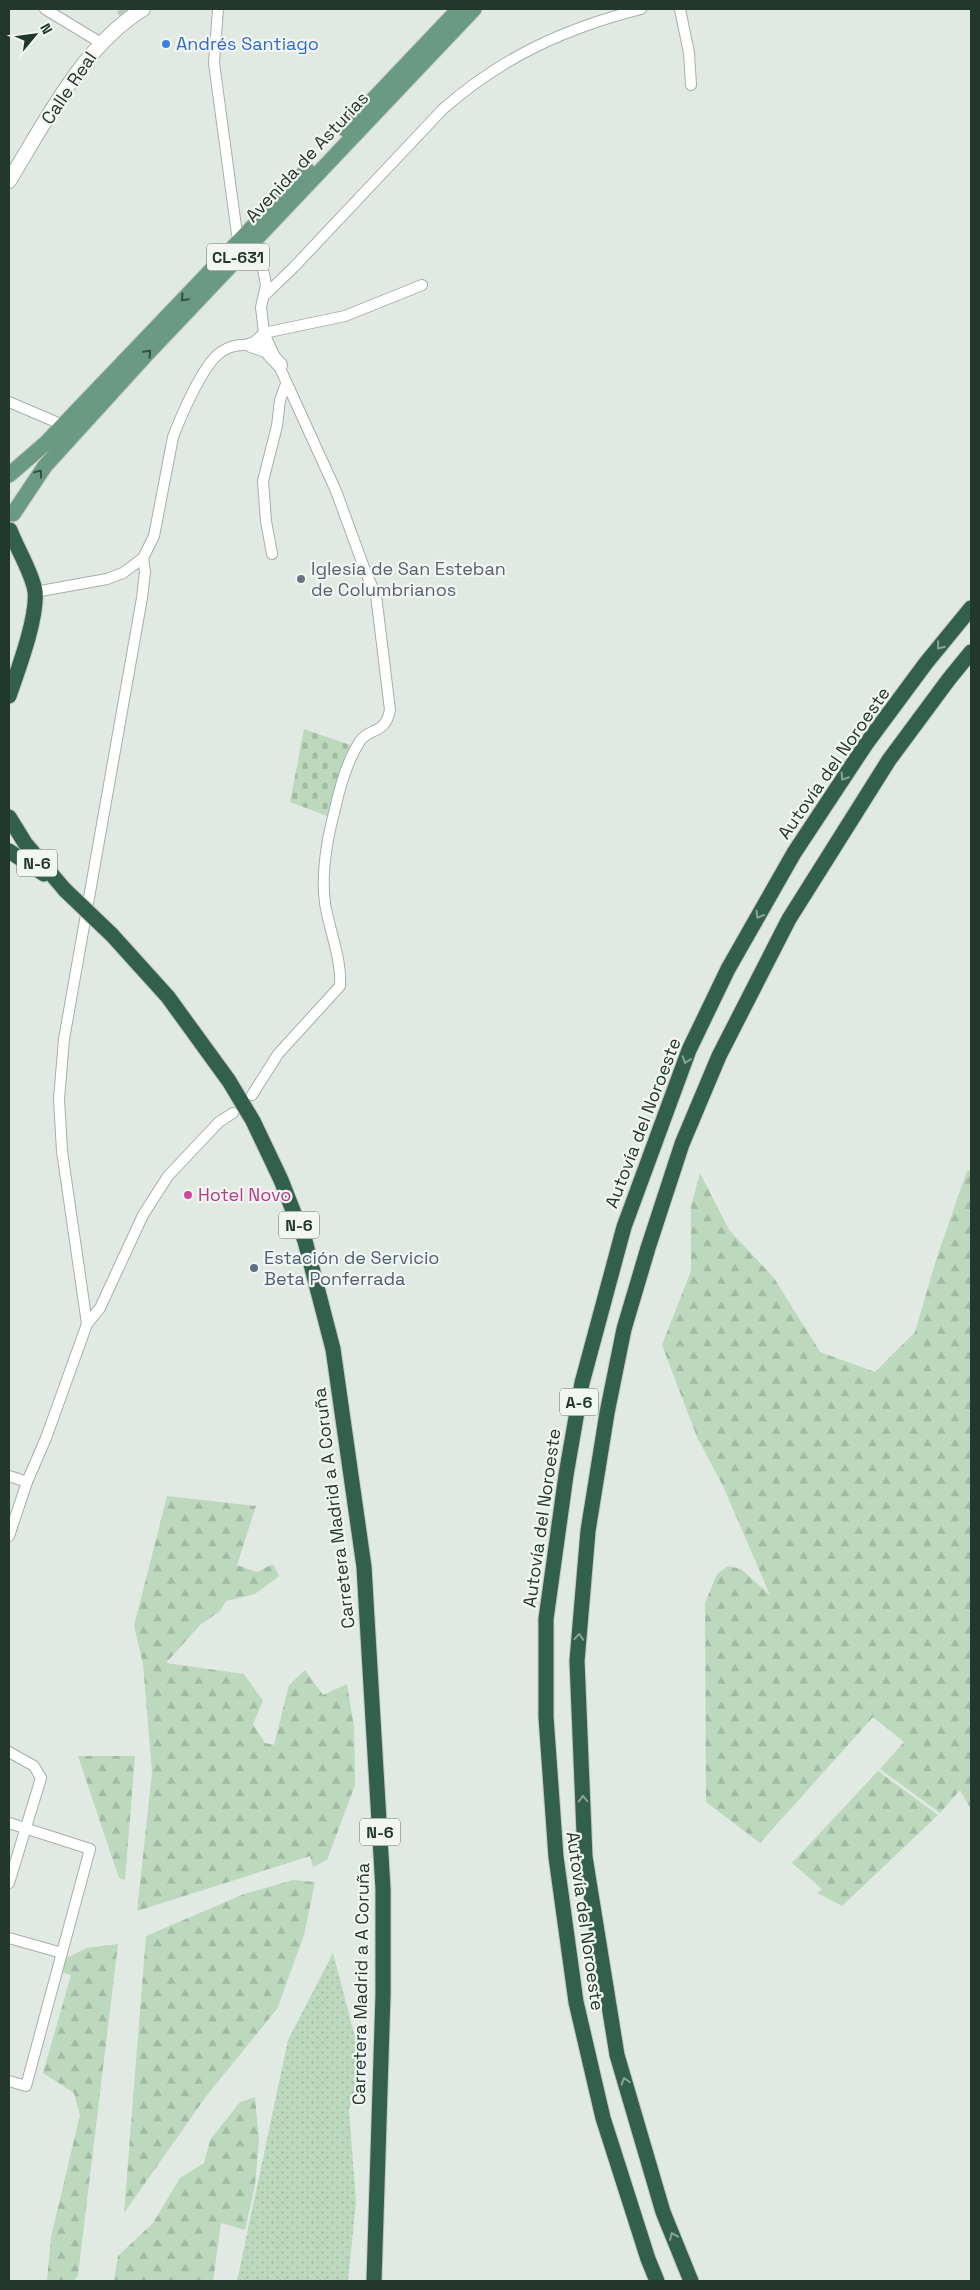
<svg xmlns="http://www.w3.org/2000/svg" width="980" height="2290" font-family="'Space Grotesk',sans-serif">
	<style>
		.green { fill: url(#green-dots) }
		.forest { fill: url(#forest-firs) }
		.cemetery { fill: url(#cemetery-stones) }
		.lines { fill: none; stroke-linecap: round; stroke-linejoin: round }
		.street-tunnel { stroke: #bbc6bf; stroke-width: 10; stroke-dasharray: 10 5; stroke-linecap: butt }
		.street-casing { stroke: #a4b0a9; stroke-width: 12 }
		.secondary-casing { stroke: #a1b4a9; stroke-width: 16 }
		.primary-casing { stroke: #c1c7c4; stroke-width: 17 }
		.highway-casing { stroke: #c1c7c4; stroke-width: 17 }
		.street { stroke: #fff; stroke-width: 10 }
		.secondary { stroke: #fff; stroke-width: 14 }
		.primary { stroke: #6a9a82; stroke-width: 15 }
		.highway { stroke: #33604c; stroke-width: 15 }
		.highway-bridge-casing { stroke: #c1c7c4; stroke-width: 17; stroke-linecap: butt }
		.highway-bridge { stroke: #33604c; stroke-width: 15 }
		.oneway { stroke: #355042 }
		.oneway2 { stroke: #88a497 }
		.shop-dot { fill: #3f7fe0; stroke: #f1f6f2; stroke-width: 2 }
		.worship-dot { fill: #6b7280; stroke: #f1f6f2; stroke-width: 2 }
		.hotel-dot { fill: #d1479c; stroke: #f1f6f2; stroke-width: 2 }
		.service-dot { fill: #5c6f8a; stroke: #f1f6f2; stroke-width: 2 }
		.labels { text-anchor: middle; stroke-width: 4.5; stroke-linejoin: round; paint-order: stroke }
		.shield { fill: #f1f6f2; stroke: #617168; stroke-width: 1 }
		.shield-label { font-size: 16px; font-weight: bold; fill: #23382d }
		.shop-label { font-size: 18px; fill: #366cbe; stroke: #f1f6f2; text-anchor: start }
		.street-label { font-size: 18px; fill: #23382d; stroke: #f1f6f2 }
		.worship-label { font-size: 18px; fill: #5b616d; stroke: #f1f6f2; text-anchor: start }
		.hotel-label { font-size: 18px; fill: #b23c85; stroke: #f1f6f2; text-anchor: start }
		.service-label { font-size: 18px; fill: #4e5e75; stroke: #f1f6f2; text-anchor: start }
	</style>
	<defs>
		<pattern id="green-dots" width="8" height="8" patternUnits="userSpaceOnUse" patternTransform="scale(1.25)"><rect width="8" height="8" fill="#bcd8bd"/><path d="M2 2h.1M6 6h.1" fill="none" stroke="#a1baa3" stroke-width="1.8" stroke-linecap="round"/></pattern>
		<pattern id="forest-firs" width="22" height="20" patternUnits="userSpaceOnUse" patternTransform="scale(1.25)"><rect width="22" height="20" fill="#bcd8bd"/><path d="M5 1l3.5 6h-7zM16 11l3.5 6h-7z" fill="#a1baa3"/></pattern>
		<pattern id="cemetery-stones" width="16" height="16" patternUnits="userSpaceOnUse" patternTransform="scale(1.25)"><rect width="16" height="16" fill="#bcd8bd"/><path d="M2 7V4a2 2 0 0 1 4 0v3zM10 15v-3a2 2 0 0 1 4 0v3z" fill="#a1baa3"/></pattern>
	</defs>
	<rect width="100%" height="100%" fill="#e1e9e3"/>
	<path class="green" d="M333,1953l29,111 -13,47 7,91 -8,79h-111l51,-241z"/>
	<g class="forest">
		<path d="M967,1171h4v638l-11,-19 -20,23 -60,-44 24,-27 -31,-25 -113,126 -54,-41 -1,-199 12,-29 11,-8 13,3 29,26 -47,-109 -26,-49 -35,-92 29,-74v-65l9,-33 29,57 45,48 46,74 55,20 40,-40 21,-72z"/>
		<path d="M167,1496l89,10 -19,59 20,7 16,-8 6,12 -24,18 -29,7 -6,10 -20,14 -34,38 78,11 19,27 -10,23 12,19 9,2 15,-60 16,-15 18,25 24,-11 7,43 1,58 -28,75 -14,7 -3,-11 -173,55 15,-139 -9,-108 -9,-38z"/>
		<path d="M78,1756h57l-10,124 -6,-2z"/>
		<path d="M878,1771l60,44 -96,91 -24,-13 4,-4 -30,-26z"/>
		<path d="M293,1880l22,2 -11,53 -27,74 -70,86 -83,118 22,-277 98,-42z"/>
		<path d="M118,1944l-40,331 -4,6h-27l4,-44 29,-122 -6,-22 -31,-20 28,-98 -10,-3 3,-13 23,-11z"/>
		<path d="M255,2097l4,44 -4,44 -10,45 -24,-7 -8,58h-99l4,-25 35,-33 27,-45 24,-15 6,-23 30,-38z"/>
	</g>
	<path class="cemetery" d="M304,729l46,16 -20,72 -40,-15z"/>
	<g class="lines">
		<path class="street-tunnel" d="M121,9l7,10"/>
		<g class="street-casing">
			<g id="street">
				<path d="M45,9l56,34"/>
				<path d="M218,9l-4,54 23,171 18,18 8,17 3,16 -5,22 3,26 72,158 30,82 10,22 14,115c-5,25 -20,17 -30,31 -13,20 -20,45 -25,68 -8,30 -14,64 -10,94 4,27 17,56 15,83l-62,68 -26,41"/>
				<path d="M680,9l9,44 2,32"/>
				<path d="M265,295l29,-28 149,-158c59,-52 123,-81 198,-100"/>
				<path d="M9,402l54,23"/>
				<path d="M272,554l-6,-33 -3,-40 14,-55 3,-26 6,-16"/>
				<path d="M35,592l72,-13 16,-6 20,-15 11,-22 19,-99c8,-21 30,-73 48,-85 10,-7 19,-8 30,-7l13,-12 81,-17 77,-31"/>
				<path d="M87,1324l-25,-173 -3,-52 5,-60 78,-441 3,-26 -2,-14"/>
				<path d="M9,1476l18,6"/>
				<path d="M9,1536l18,-54 19,-44 41,-114 13,-16 43,-93 25,-39 51,-54 14,-9"/>
				<path d="M9,1752l25,14 7,12 -32,105"/>
				<path d="M9,1823l81,26 -64,237 -17,-5"/>
				<path d="M9,1938l53,15"/>
			</g>
		</g>
		<g class="secondary-casing">
			<g id="secondary">
				<path d="M9,181c37,-60 73,-134 134,-172"/>
				<path d="M251,345l15,5 14,15"/>
			</g>
		</g>
		<g class="primary-casing">
			<g id="primary">
				<path d="M345,129l114,-120"/>
				<path d="M9,475l37,-32 261,-273"/>
				<path d="M13,514l32,-48 101,-111 328,-346"/>
			</g>
		</g>
		<g class="highway-casing">
			<g id="highway">
				<path d="M9,696c9,-26 29,-79 26,-105 -3,-19 -18,-42 -25,-61"/>
				<path d="M9,817l16,26 40,47"/>
				<path d="M9,851l35,23"/>
				<path d="M112,935l56,62 61,84 24,40 28,59 24,61 28,108 31,218 19,322v106l-9,286"/>
				<path d="M657,2281l-9,-22 -45,-141 -27,-116 -20,-145 -10,-140v-98l20,-144 16,-92 42,-156 65,-177 39,-81 66,-116 72,-109 60,-81 45,-55"/>
				<path d="M691,2281l-28,-69 -46,-157 -32,-198 -8,-196 11,-130 19,-118 17,-84 24,-81 34,-104 37,-88 70,-137 100,-159 60,-81 22,-27"/>
			</g>
		</g>
		<use href="#street" class="street"/>
		<use href="#secondary" class="secondary"/>
		<use href="#primary" class="primary"/>
		<use href="#highway" class="highway"/>
		<g class="highway-bridge-casing">
			<path id="highway-bridge" d="M65,890l47,45"/>
		</g>
		<use href="#highway-bridge" class="highway-bridge"/>
	</g>
	<defs><path id="oneway-chevron" d="M-2-3.5L2.5 0L-2 3.5" fill="none" stroke-width="1.6" stroke-linecap="round" stroke-linejoin="round" transform="scale(1.25)"/></defs>
	<g class="oneway">
		<use href="#oneway-chevron" transform="translate(184 298) rotate(134)"/>
		<use href="#oneway-chevron" transform="translate(148 353) rotate(-47)"/>
		<use href="#oneway-chevron" transform="translate(39 473) rotate(-53)"/>
	</g>
	<g class="oneway2">
		<use href="#oneway-chevron" transform="translate(940 646) rotate(129)"/>
		<use href="#oneway-chevron" transform="translate(844 777) rotate(123)"/>
		<use href="#oneway-chevron" transform="translate(759 915) rotate(120)"/>
		<use href="#oneway-chevron" transform="translate(686 1060) rotate(110)"/>
		<use href="#oneway-chevron" transform="translate(579 1637) rotate(-86)"/>
		<use href="#oneway-chevron" transform="translate(583 1799) rotate(-92)"/>
		<use href="#oneway-chevron" transform="translate(625 2081) rotate(-106)"/>
		<use href="#oneway-chevron" transform="translate(673 2236) rotate(-112)"/>
	</g>
	<circle class="shop-dot" cx="166" cy="44" r="5"/>
	<circle class="worship-dot" cx="301" cy="579" r="5"/>
	<circle class="hotel-dot" cx="188" cy="1195" r="5"/>
	<circle class="service-dot" cx="254" cy="1268" r="5"/>
	<g class="labels">
		<g class="shield">
			<rect x="207" y="243.5" width="62" height="27" rx="4"/>
			<rect x="17" y="849.5" width="40" height="27" rx="4"/>
			<rect x="279" y="1211.5" width="40" height="27" rx="4"/>
			<rect x="560" y="1388.5" width="38" height="27" rx="4"/>
			<rect x="360" y="1818.5" width="40" height="27" rx="4"/>
		</g>
		<g class="shield-label">
			<text x="238" y="263">CL-631</text>
			<text x="37" y="869">N-6</text>
			<text x="299" y="1231">N-6</text>
			<text x="579" y="1408">A-6</text>
			<text x="380" y="1838">N-6</text>
		</g>
		<g class="shop-label">
			<text x="176" y="50">Andrés Santiago</text>
		</g>
		<g class="street-label">
			<text transform="translate(69 88) rotate(-56)" y="6">Calle Real</text>
			<text transform="translate(307 157) rotate(-47)" y="6">Avenida de Asturias</text>
			<text transform="translate(834 763) rotate(-55)" y="6">Autovía del Noroeste</text>
			<text transform="translate(643 1123) rotate(-69)" y="6">Autovía del Noroeste</text>
			<text transform="translate(334 1508) rotate(-97)" y="6">Carretera Madrid a A Coruña</text>
			<text transform="translate(542 1518) rotate(-82)" y="6">Autovía del Noroeste</text>
			<text transform="translate(585 1921) rotate(82)" y="6">Autovía del Noroeste</text>
			<text transform="translate(361 1984) rotate(-89)" y="6">Carretera Madrid a A Coruña</text>
		</g>
		<g class="worship-label">
			<text x="311" y="575">Iglesia de San Esteban<tspan x="311" dy="21">de Columbrianos</tspan></text>
		</g>
		<g class="hotel-label">
			<text x="198" y="1201">Hotel Novo</text>
		</g>
		<g class="service-label">
			<text x="264" y="1264">Estación de Servicio<tspan x="264" dy="21">Beta Ponferrada</tspan></text>
		</g>
	</g>
	<rect width="980" height="2290" fill="none" stroke="#23382d" stroke-width="20"/>
	<g transform="translate(35 35) rotate(61)" stroke="#f1f6f2" stroke-width="4" paint-order="stroke">
	<path d="M0-4L9 19L0 12L-9 19Z" fill="#23382d"/>
	<text y="-8" font-size="14" font-weight="bold" text-anchor="middle" fill="#23382d">N</text>
	</g>
</svg>
